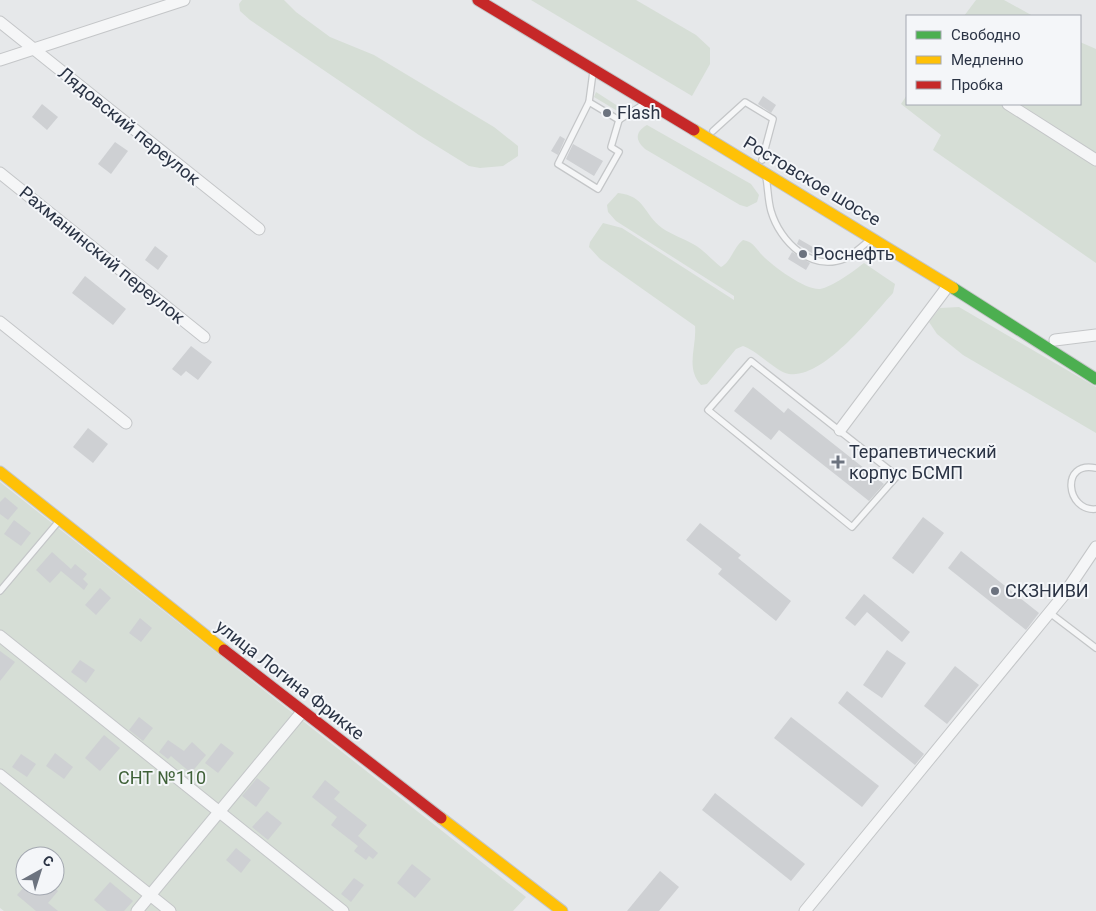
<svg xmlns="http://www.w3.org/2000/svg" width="1096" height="911" font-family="Roboto,sans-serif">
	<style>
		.green { fill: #d6ded6; fill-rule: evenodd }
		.building { fill: #ced0d3 }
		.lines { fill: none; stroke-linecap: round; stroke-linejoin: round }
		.lane-casing { stroke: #c4c6c8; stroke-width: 8 }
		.street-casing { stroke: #c4c6c8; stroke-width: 13 }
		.fast-casing { stroke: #c4c6c8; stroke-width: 13 }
		.slow-casing { stroke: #c4c6c8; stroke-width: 13 }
		.jam-casing { stroke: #c4c6c8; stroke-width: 13 }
		.lane { stroke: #f5f6f7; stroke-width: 5.5 }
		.street { stroke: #f5f6f7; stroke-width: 11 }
		.fast { stroke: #4caf50; stroke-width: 11 }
		.slow { stroke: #ffc107; stroke-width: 11 }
		.jam { stroke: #c62828; stroke-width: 11 }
		.poi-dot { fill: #6c737f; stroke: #f4f6f9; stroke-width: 2 }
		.labels { text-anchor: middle; stroke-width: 4; stroke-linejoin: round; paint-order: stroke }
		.poi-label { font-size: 18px; fill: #2b3445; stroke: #f4f6f9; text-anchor: start }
		.street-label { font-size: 18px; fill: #2b3445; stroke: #f4f6f9 }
		.park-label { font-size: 18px; fill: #3f6138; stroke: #f4f6f9 }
	</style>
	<rect width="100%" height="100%" fill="#e6e8ea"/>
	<g class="green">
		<path d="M242,0h42l12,12 34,25 44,18 120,72 24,19v10l-15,10 -23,2 -11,-2 -50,-31 -169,-115 -10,-9 -1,-7z"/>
		<path d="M531,0h105l60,35 14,13v16l-18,32z"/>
		<path d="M976,0h28l29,16h-69z"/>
		<path d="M1080,42l16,7v214l-163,-113 8,-15 -40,-31 6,-9v9h173z"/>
		<path d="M596,92l28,18 -5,2 -25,-15z"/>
		<path d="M647,125l104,59 8,11 -2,7 -10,5 -7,-2 -95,-56c-10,-9 -10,-17 2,-24z"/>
		<path d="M618,193c28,3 25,21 44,35 10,7 21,10 31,16 11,6 19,16 28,23 10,-5 12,-19 22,-27 11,2 13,9 20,16 11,11 42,34 57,33 12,-2 34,-18 44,-26l31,21 -2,9c-21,23 -70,86 -104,81 -13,-2 -31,-23 -46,-28l-7,3 -29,35 -6,1c-16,-17 -4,-39 -6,-59l-95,-67 -11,-12 1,-5 13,-19 19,5 112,72v-4l-118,-75 -8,-9 -1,-7z"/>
		<path d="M959,307l137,80v46l-133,-78 -26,-21 -8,-12 11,-14z"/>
		<path d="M0,482l526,415 -13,14h-509l-4,-3zM25,856h30v30h-30z"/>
	</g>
	<g class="building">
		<path d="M763,96l13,9 -5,8 -13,-9z"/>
		<path d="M42,104l16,13 -11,13 -15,-13z"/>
		<path d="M560,136l5,3 -7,16 -7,-4z"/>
		<path d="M115,142l13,9 -17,23 -13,-10z"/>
		<path d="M573,144l30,17 -9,15 -28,-17z"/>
		<path d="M799,239l19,11 -3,5 -18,-11z"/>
		<path d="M155,246l13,10 -10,14 -13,-10z"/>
		<path d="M792,252l18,11 -4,7 -18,-11z"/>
		<path d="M85,276l41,33 -13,16 -41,-32z"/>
		<path d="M191,346l21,16 -14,18 -12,-9 -5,5 -9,-7z"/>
		<path d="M753,387l31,26 4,-5 96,76 -15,17 -90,-71 -8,10 -37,-29z"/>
		<path d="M88,428l20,16 -15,19 -20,-16z"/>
		<path d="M5,497l13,11 -10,12 -8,-6v-12z"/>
		<path d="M923,517l21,16 -31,41 -21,-16z"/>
		<path d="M14,520l17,13 -10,13 -17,-12z"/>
		<path d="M700,523l41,32 -3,3 53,43 -15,20 -58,-47 4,-5 -36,-29z"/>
		<path d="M961,551l78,62 -13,17 -78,-62z"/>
		<path d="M52,552l19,17 4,-5 12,10 -4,5 5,5 -4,6 -23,-19 -11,12 -14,-13z"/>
		<path d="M100,588l11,10 -15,17 -11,-10z"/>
		<path d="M864,594l46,38 -8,10 -35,-30 -12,14 -10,-8z"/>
		<path d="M140,618l12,10 -11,14 -12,-9z"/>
		<path d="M887,650l19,13 -24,35 -19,-13z"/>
		<path d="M0,651l15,11 -15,19z"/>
		<path d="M80,660l15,10 -9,13 -15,-11z"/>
		<path d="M955,666l24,19 -32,39 -23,-18z"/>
		<path d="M847,691l77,63 -9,11 -77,-62z"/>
		<path d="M139,717l14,11 -10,13 -14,-11z"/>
		<path d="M791,717l88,69 -17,21 -88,-69z"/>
		<path d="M104,735l16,13 -20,23 -15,-13z"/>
		<path d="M168,740l16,11 8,-9 14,13 -15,18 -20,-17 -3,3 -9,-7z"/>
		<path d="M221,743l13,10 -16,20 -13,-10z"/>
		<path d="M55,753l18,14 -9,12 -18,-13z"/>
		<path d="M21,754l15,10 -9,13 -15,-10z"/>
		<path d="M257,778l13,10 -14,19 -14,-11z"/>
		<path d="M325,780l15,12 -6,7 33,26 -9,11 20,17 -5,6 -4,-3 -3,4 -12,-9 4,-5 -27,-21 6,-8 -25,-20z"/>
		<path d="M715,793l90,71 -14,17 -89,-71z"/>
		<path d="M267,811l15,12 -14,17 -16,-13z"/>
		<path d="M236,848l15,12 -10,13 -15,-13z"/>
		<path d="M412,864l19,15 -16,19 -18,-15z"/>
		<path d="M660,871l19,16 -20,24h-32z"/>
		<path d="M354,878l10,7 -13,17 -10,-8z"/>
		<path d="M110,882l23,19 -9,10h-17l-13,-11z"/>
		<path d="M25,886h27l6,5 -10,12 10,8h-22l-19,-16z"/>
	</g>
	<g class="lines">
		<g class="lane-casing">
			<g id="lane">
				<path d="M593,72l-4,30 30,18 25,-16"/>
				<path d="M589,102l-31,62 40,25 21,-37 -8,-5 8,-27"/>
				<path d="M713,131l32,-29 28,17 -11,41"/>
				<path d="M766,177c2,11 2,24 5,34 9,31 41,62 75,47 8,-4 17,-13 24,-18"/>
				<path d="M751,361l146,115 -45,51 -144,-117z"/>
				<path d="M1096,468c-36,-8 -30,44 0,41"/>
				<path d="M0,591l59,-70"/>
				<path d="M1050,613l46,35"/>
			</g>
		</g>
		<g class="street-casing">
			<g id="street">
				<path d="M0,22l259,207"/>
				<path d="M0,60l184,-60"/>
				<path d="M1008,104l88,56"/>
				<path d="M0,173l204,164"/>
				<path d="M0,322l126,101"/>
				<path d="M1055,340l41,-5"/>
				<path d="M840,430l108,-144"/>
				<path d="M0,636l343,275"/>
				<path d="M0,775l170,136"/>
				<path d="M137,911l165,-199"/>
				<path d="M805,911l258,-315 33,-49"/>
			</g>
		</g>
		<g class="fast-casing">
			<path id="fast" d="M953,288l143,91"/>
		</g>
		<g class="slow-casing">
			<g id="slow">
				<path d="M694,130l259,158"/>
				<path d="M0,472l224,178"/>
				<path d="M441,818l121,93"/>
			</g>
		</g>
		<g class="jam-casing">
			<g id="jam">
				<path d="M478,0l216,130"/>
				<path d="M224,650l217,168"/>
			</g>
		</g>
		<use href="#lane" class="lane"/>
		<use href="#street" class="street"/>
		<use href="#fast" class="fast"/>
		<use href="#slow" class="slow"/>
		<use href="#jam" class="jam"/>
	</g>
	<g class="poi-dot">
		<circle cx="607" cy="113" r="5"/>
		<circle cx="803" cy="254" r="5"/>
		<path d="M835.5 454.5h5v5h5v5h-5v5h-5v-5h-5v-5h5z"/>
		<circle cx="995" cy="591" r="5"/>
	</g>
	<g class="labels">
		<g class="poi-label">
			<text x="617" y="119">Flash</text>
			<text x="813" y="260">Роснефть</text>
			<text x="849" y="458">Терапевтический<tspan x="849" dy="21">корпус БСМП</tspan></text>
			<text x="1005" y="597">СКЗНИВИ</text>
		</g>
		<g class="street-label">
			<text transform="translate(129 126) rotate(39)" y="6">Лядовский переулок</text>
			<text transform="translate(812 181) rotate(31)" y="6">Ростовское шоссе</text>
			<text transform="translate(102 255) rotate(39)" y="6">Рахманинский переулок</text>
			<text transform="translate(290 680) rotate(38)" y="6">улица Логина Фрикке</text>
		</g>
		<g class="park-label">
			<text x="162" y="784">СНТ №110</text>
		</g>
	</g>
	<rect x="906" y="15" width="175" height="90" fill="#f4f6f9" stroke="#a4a8b1"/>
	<rect x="916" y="31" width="25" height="8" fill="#4caf50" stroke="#a4a8b1"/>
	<text x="951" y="40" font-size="15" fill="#2b3445">Свободно</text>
	<rect x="916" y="56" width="25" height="8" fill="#ffc107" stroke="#a4a8b1"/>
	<text x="951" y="65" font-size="15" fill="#2b3445">Медленно</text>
	<rect x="916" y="81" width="25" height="8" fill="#c62828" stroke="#a4a8b1"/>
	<text x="951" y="90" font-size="15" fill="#2b3445">Пробка</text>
	<g transform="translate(40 871) rotate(39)"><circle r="24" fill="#f4f6f9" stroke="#a4a8b1"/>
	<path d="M0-4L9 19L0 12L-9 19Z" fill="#6c737f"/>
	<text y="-8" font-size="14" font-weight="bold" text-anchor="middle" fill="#2b3445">С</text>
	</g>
</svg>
